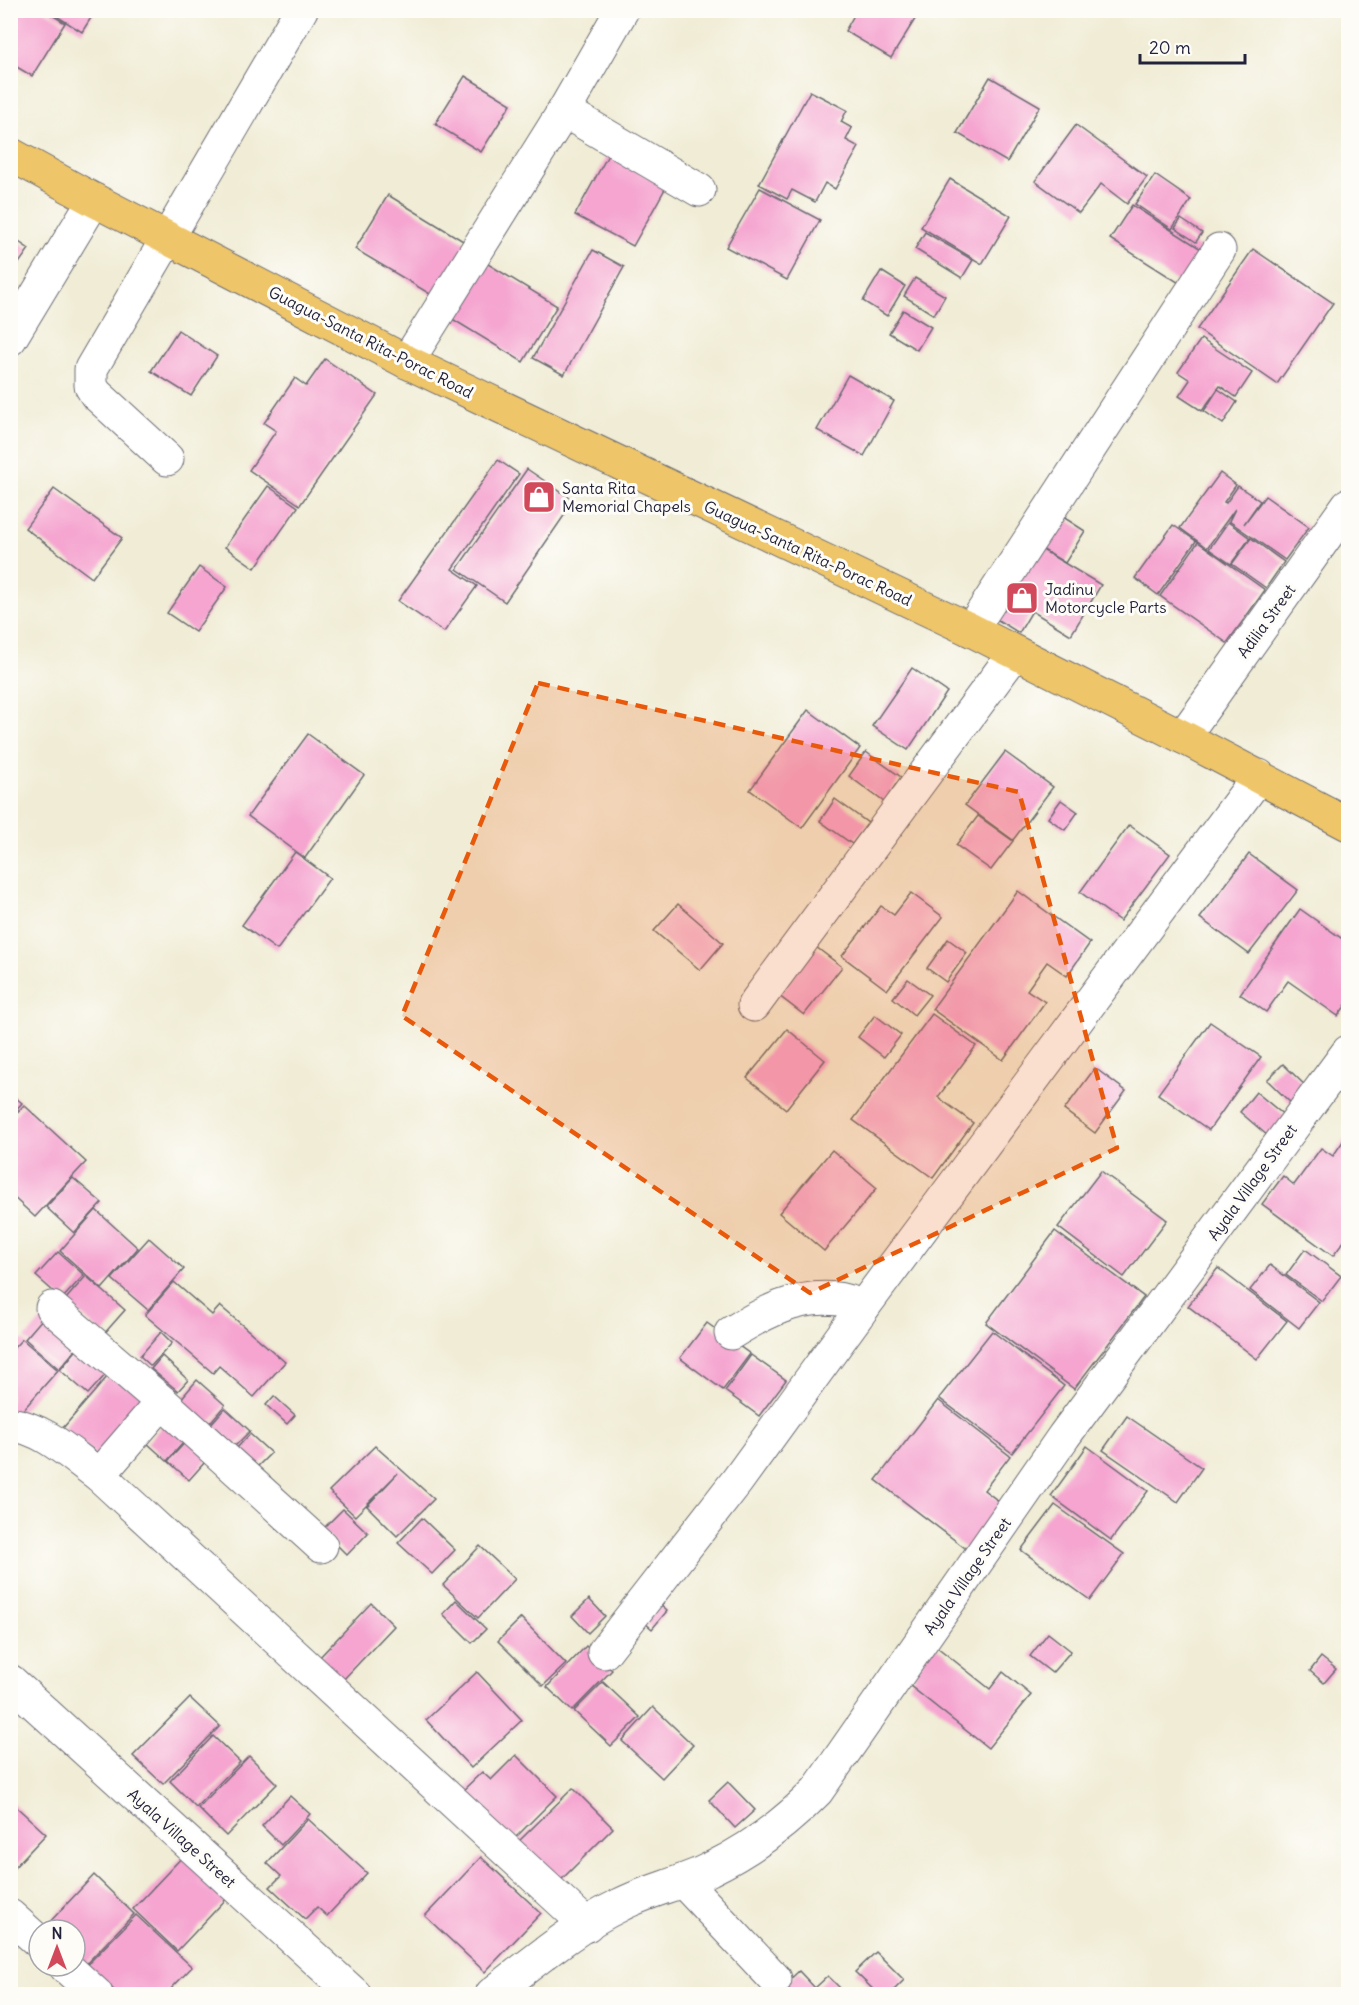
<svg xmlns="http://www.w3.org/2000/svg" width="1359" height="2005" font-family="Delius,sans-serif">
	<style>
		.building { fill: #f5a5d0 }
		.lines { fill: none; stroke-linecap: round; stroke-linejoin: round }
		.minor-casing { stroke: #6a6971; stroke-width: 35 }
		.major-casing { stroke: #6a6971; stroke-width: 35 }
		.minor { stroke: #fff; stroke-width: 33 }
		.major { stroke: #eec569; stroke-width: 33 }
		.marked { fill: #e8590c; fill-opacity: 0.2; stroke: #e8590c; stroke-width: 4.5; stroke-dasharray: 12 8; stroke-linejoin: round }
		.labels { text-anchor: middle; stroke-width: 6; stroke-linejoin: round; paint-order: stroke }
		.street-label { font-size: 16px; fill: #22223b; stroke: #fdfcf7 }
		.poi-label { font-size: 16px; fill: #22223b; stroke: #fdfcf7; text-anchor: start }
	</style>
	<rect width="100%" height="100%" fill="#fdfcf7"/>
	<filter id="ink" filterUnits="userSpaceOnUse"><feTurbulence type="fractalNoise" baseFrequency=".0167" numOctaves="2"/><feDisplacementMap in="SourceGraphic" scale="12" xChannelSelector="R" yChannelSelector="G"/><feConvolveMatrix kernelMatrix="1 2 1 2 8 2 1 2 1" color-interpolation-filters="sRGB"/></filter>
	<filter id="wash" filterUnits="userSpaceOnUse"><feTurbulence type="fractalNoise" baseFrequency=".008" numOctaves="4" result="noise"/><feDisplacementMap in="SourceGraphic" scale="24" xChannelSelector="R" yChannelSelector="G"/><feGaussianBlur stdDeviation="1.35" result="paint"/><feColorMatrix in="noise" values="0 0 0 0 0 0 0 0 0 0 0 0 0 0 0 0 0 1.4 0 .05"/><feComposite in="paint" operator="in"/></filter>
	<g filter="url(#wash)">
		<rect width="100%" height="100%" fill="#f0ecd5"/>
		<g id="blocks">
			<g class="building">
				<path d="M10,10h34l21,13 -33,53 -22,-13z"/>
				<path d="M47,10h44l3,3 -12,19z"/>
				<path d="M857,10h50l10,6 -26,42 -46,-27z"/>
				<path d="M465,76l46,28 -30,48 -46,-28z"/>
				<path d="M990,77l50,29 -33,56 -50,-29z"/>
				<path d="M810,91l37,19 -6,12 11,6 -6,12 13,7 -24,42 -10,-6 -10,19 -23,-12 -5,9 -28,-15z"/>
				<path d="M1076,125l71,52 -20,27 -26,-20 -22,29 -44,-32z"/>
				<path d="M608,155l58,32 -33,59 -58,-31z"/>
				<path d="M1155,175l36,25 -19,29 -37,-25z"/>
				<path d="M950,179l61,37 -29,48 -61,-37z"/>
				<path d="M760,188l60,32 -33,60 -61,-33z"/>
				<path d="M388,195l85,52 -33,53 -85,-51z"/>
				<path d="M1132,205l77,49 -22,34 -77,-49z"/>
				<path d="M1181,219l21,14 -6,9 -21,-14z"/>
				<path d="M925,232l48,28 -11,18 -47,-29z"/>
				<path d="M10,236l19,13 -19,27z"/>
				<path d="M1253,249l80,54 -56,81 -80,-55z"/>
				<path d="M593,250l31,17 -60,108 -31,-17z"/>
				<path d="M483,261l74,45 -34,56 -74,-45z"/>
				<path d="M881,271l24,15 -18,30 -24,-15z"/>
				<path d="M915,278l30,18 -11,19 -30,-19z"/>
				<path d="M903,310l28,17 -14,23 -28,-17z"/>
				<path d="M178,330l39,26 -26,40 -40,-25z"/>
				<path d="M1201,339l51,34 -16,24 -16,-11 -18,25 -23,-15 11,-16 -12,-8z"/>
				<path d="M325,359l52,36 -77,110 -51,-35 27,-39 -12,-8 31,-45 11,8z"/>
				<path d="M848,375l46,26 -30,55 -47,-26z"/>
				<path d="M1218,389l19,13 -14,22 -19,-13z"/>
				<path d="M498,460l21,14 -67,95 25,17 -33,46 -46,-31z"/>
				<path d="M527,469l47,32 -69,101 -48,-33z"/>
				<path d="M1220,473l16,12 -12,17 2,1 12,-17 22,15 -16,23 21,-28 44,31 -24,33 -56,-39 6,-12 -28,39 -27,-20z"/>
				<path d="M268,486l30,21 -43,61 -30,-21z"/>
				<path d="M54,489l68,49 -30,40 -67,-50z"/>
				<path d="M1060,515l25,16 -20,32 -25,-15z"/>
				<path d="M1228,522l22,16 -19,26 -22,-15z"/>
				<path d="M1173,525l23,16 -38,54 -23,-17z"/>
				<path d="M1251,538l33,24 -18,26 -34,-24z"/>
				<path d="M1198,542l67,48 -38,53 -67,-47z"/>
				<path d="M1036,546l65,39 -30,50 -39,-24 -13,22 -26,-16z"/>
				<path d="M199,567l28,20 -32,45 -28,-19z"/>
				<path d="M912,668l35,24 -39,58 -36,-24z"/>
				<path d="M808,710l52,38 -58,80 -52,-38z"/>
				<path d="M308,734l56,41 -59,83 -57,-42z"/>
				<path d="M866,752l35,25 -17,25 -35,-26z"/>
				<path d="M1005,752l48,35 -40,53 -48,-35z"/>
				<path d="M835,799l33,24 -16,21 -32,-23z"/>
				<path d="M1061,800l17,12 -13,18 -17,-12z"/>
				<path d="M978,816l35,25 -22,29 -35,-25z"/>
				<path d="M1129,825l41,29 -50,67 -40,-29z"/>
				<path d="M295,852l35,26 -53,72 -35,-25z"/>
				<path d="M1249,854l49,36 -49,64 -49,-36z"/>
				<path d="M1018,891l72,52 -23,33 -20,-14 -20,28 18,12 -42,58 -71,-51z"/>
				<path d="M911,893l32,24 -56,73 -45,-34 39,-50 13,9z"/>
				<path d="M678,904l45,39 -23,27 -46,-39z"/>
				<path d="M1300,909l48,34v59l-10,14 -50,-35 -22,31 -26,-18z"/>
				<path d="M948,939l19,14 -21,29 -19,-14z"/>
				<path d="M816,947l26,20 -38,48 -26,-20z"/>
				<path d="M908,979l22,16 -16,20 -21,-17z"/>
				<path d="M932,1014l44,32 -38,51 35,26 -40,55 -80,-58z"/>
				<path d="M875,1015l26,20 -17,22 -26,-20z"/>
				<path d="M1210,1022l51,35 -52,73 -51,-36z"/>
				<path d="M787,1029l38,31 -39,49 -39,-31z"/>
				<path d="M1283,1064l28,27 -16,16 -28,-27z"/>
				<path d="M1095,1068l31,23 -31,42 -31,-23z"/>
				<path d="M1256,1092l29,24 -17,20 -28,-24z"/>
				<path d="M10,1093l12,10 -12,13z"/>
				<path d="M24,1105l62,57 -51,55 -25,-23v-74z"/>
				<path d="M1348,1134v102l-15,20 -71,-52 21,-28 11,9 27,-37 12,8z"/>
				<path d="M832,1150l45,38 -53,63 -45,-38z"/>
				<path d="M1101,1171l66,49 -43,57 -66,-50z"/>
				<path d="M73,1178l29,25 -28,30 -28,-26z"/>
				<path d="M96,1210l42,38 -36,41 -42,-38z"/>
				<path d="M1055,1231l89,66 -70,92 -88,-66z"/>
				<path d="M149,1238l35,31 -36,41 -36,-31z"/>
				<path d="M1305,1249l36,27 -19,25 -36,-26z"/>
				<path d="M58,1252l26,23 -22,24 -26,-23z"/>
				<path d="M1270,1265l49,37 -20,26 -49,-38z"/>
				<path d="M1218,1268l69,53 -30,38 -69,-53z"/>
				<path d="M86,1276l39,34 -22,25 -38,-35z"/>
				<path d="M174,1282l38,33 8,-9 65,56 -31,35 -35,-31 -6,7 -68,-58z"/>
				<path d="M43,1318l34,30 -18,21 -34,-30z"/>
				<path d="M707,1323l43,31 -27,36 -43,-32z"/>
				<path d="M992,1331l72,55 -52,67 -73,-55z"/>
				<path d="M161,1332l11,11 -21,23 -11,-10z"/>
				<path d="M22,1339l36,31 -42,48 -6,-6v-60z"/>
				<path d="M79,1347l29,25 -20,22 -28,-24z"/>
				<path d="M751,1355l35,25 -27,36 -34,-25z"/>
				<path d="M162,1356l26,24 -10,11 -27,-22z"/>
				<path d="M114,1369l36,31 -51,59 -36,-31z"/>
				<path d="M197,1380l28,25 -17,20 -28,-25z"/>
				<path d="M274,1396l21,19 -8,9 -21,-19z"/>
				<path d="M938,1400l72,56 -26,34 21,16 -36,45 -93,-71z"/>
				<path d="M225,1408l25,23 -15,15 -24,-22z"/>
				<path d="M171,1416l20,18 -24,27 -20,-18z"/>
				<path d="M1127,1416l75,52 -24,34 -75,-52z"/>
				<path d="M250,1434l21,19 -15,15 -21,-18z"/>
				<path d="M192,1435l21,18 -24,27 -21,-19z"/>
				<path d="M375,1446l59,53 -37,37 -30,-30 31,-33 -43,43 -26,-25z"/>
				<path d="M1087,1446l61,45 -37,49 -60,-44z"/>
				<path d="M1055,1505l69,49 -34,46 -69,-50z"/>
				<path d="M343,1509l25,24 -21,22 -25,-25z"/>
				<path d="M422,1518l33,32 -23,24 -34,-31z"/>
				<path d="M480,1546l35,33 -37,39 -35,-33z"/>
				<path d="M653,1598l14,13 -15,18 -15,-13z"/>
				<path d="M589,1599l16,17 -17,17 -16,-17z"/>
				<path d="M456,1600l30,29 -14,14 -29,-29z"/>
				<path d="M371,1603l23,23 -53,56 -23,-23z"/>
				<path d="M521,1618l45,46 -23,22 -45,-45z"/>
				<path d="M1048,1633l23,18 -19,22 -22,-17z"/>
				<path d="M932,1643l58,46 13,-17 28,23 -43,53 -79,-63z"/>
				<path d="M586,1646l26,24 -40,41 -25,-24z"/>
				<path d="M1321,1657l15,12 -12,14 -14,-12z"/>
				<path d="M477,1672l45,48 -51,48 -45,-48z"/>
				<path d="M603,1682l37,35 -29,29 -37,-35z"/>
				<path d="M190,1698l30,28 -57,58 -30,-28z"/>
				<path d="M653,1707l40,38 -31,33 -40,-37z"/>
				<path d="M213,1736l27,26 -44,45 -26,-26z"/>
				<path d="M516,1755l41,41 -48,48 -50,-50 23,-22 9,8z"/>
				<path d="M249,1756l28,28 -51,52 -28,-28z"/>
				<path d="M728,1782l27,28 -20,18 -26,-28z"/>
				<path d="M573,1788l40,40 -57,57 -41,-40z"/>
				<path d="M290,1796l20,18 -29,31 -19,-19z"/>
				<path d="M10,1801l36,33 -36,38z"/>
				<path d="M308,1819l59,54 -40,43 -10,-9 -12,12 -35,-32 11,-11 -14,-13z"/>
				<path d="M186,1853l44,42 -53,56 -44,-42z"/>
				<path d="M481,1857l60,56 -56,59 -60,-56z"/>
				<path d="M94,1875l40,39 -48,50 -11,-10v-24h-25l-4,-4z"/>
				<path d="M136,1915l56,52 -26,27h-48l-31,-29z"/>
				<path d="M876,1952l28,28 -14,14h-12l-23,-22z"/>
				<path d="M799,1971l16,17 13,-12 18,18h-52l-10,-9z"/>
			</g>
		</g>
	</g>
	<g filter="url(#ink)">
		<use href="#blocks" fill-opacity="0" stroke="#6a6971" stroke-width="1.5"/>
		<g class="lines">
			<g class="minor-casing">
				<g id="minor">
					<path d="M564,111l135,79"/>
					<path d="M10,339l84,-139"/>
					<path d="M407,362l157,-251 58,-101"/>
					<path d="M167,459l-71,-65 -5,-8v-17l210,-359"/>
					<path d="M971,630l248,-380"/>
					<path d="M1183,737l165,-232"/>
					<path d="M754,1005l260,-351"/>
					<path d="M731,1333c32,-20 67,-39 106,-34 9,1 19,5 27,7"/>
					<path d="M162,1402l159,144"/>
					<path d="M10,1424c35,5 61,31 89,51l63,-73 -110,-94"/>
					<path d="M99,1475l488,450"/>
					<path d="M604,1652l133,-171 127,-175 395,-530"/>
					<path d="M10,1681l344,313"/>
					<path d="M683,1881l92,98"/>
					<path d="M10,1916l29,26"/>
					<path d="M65,1966l31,28"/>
					<path d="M492,1994c39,-30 84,-68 128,-89 29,-15 61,-21 90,-36 39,-19 76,-46 107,-78l247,-355 284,-384"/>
				</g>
			</g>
			<g class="major-casing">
				<path id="major" d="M10,154l84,46 313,162 564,268 212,107 165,87"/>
			</g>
			<use href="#minor" class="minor"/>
			<use href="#major" class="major"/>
		</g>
	</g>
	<path class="marked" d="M538,683l481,109 98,356 -307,145 -408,-277z"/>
	<defs>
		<g id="shop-square" transform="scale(1.725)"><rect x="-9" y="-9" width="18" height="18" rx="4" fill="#d1495b" stroke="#fdfcf7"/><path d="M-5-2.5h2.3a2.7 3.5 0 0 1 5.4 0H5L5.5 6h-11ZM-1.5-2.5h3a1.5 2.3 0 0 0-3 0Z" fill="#fff"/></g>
	</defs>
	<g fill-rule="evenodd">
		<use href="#shop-square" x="539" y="497"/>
		<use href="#shop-square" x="1022" y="598"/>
	</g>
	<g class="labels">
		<g class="street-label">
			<text transform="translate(371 342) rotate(27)" y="6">Guagua-Santa Rita-Porac Road</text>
			<text transform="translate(808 553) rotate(25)" y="6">Guagua-Santa Rita-Porac Road</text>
			<text transform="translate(1266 621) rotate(-54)" y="6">Adilia Street</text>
			<text transform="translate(1252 1182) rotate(-54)" y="6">Ayala Village Street</text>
			<text transform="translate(967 1576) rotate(-55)" y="6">Ayala Village Street</text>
			<text transform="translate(182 1838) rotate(42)" y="6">Ayala Village Street</text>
		</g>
		<g class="poi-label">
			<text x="562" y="494">Santa Rita<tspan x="562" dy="18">Memorial Chapels</tspan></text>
			<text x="1045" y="595">Jadinu<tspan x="1045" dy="18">Motorcycle Parts</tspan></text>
		</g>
	</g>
	<rect width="1359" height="2005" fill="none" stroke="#fdfcf7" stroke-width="36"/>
	<g transform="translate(57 1948)"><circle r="28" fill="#fdfcf7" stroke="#a5a5ac" stroke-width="1.5"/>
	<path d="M0-4.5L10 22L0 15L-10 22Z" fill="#d1495b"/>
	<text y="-9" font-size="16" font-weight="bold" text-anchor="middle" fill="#22223b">N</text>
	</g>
	<path d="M1140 54v9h105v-9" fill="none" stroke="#22223b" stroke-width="3"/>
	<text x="1149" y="54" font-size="18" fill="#22223b" stroke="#fdfcf7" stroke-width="4.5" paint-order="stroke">20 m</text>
</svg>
